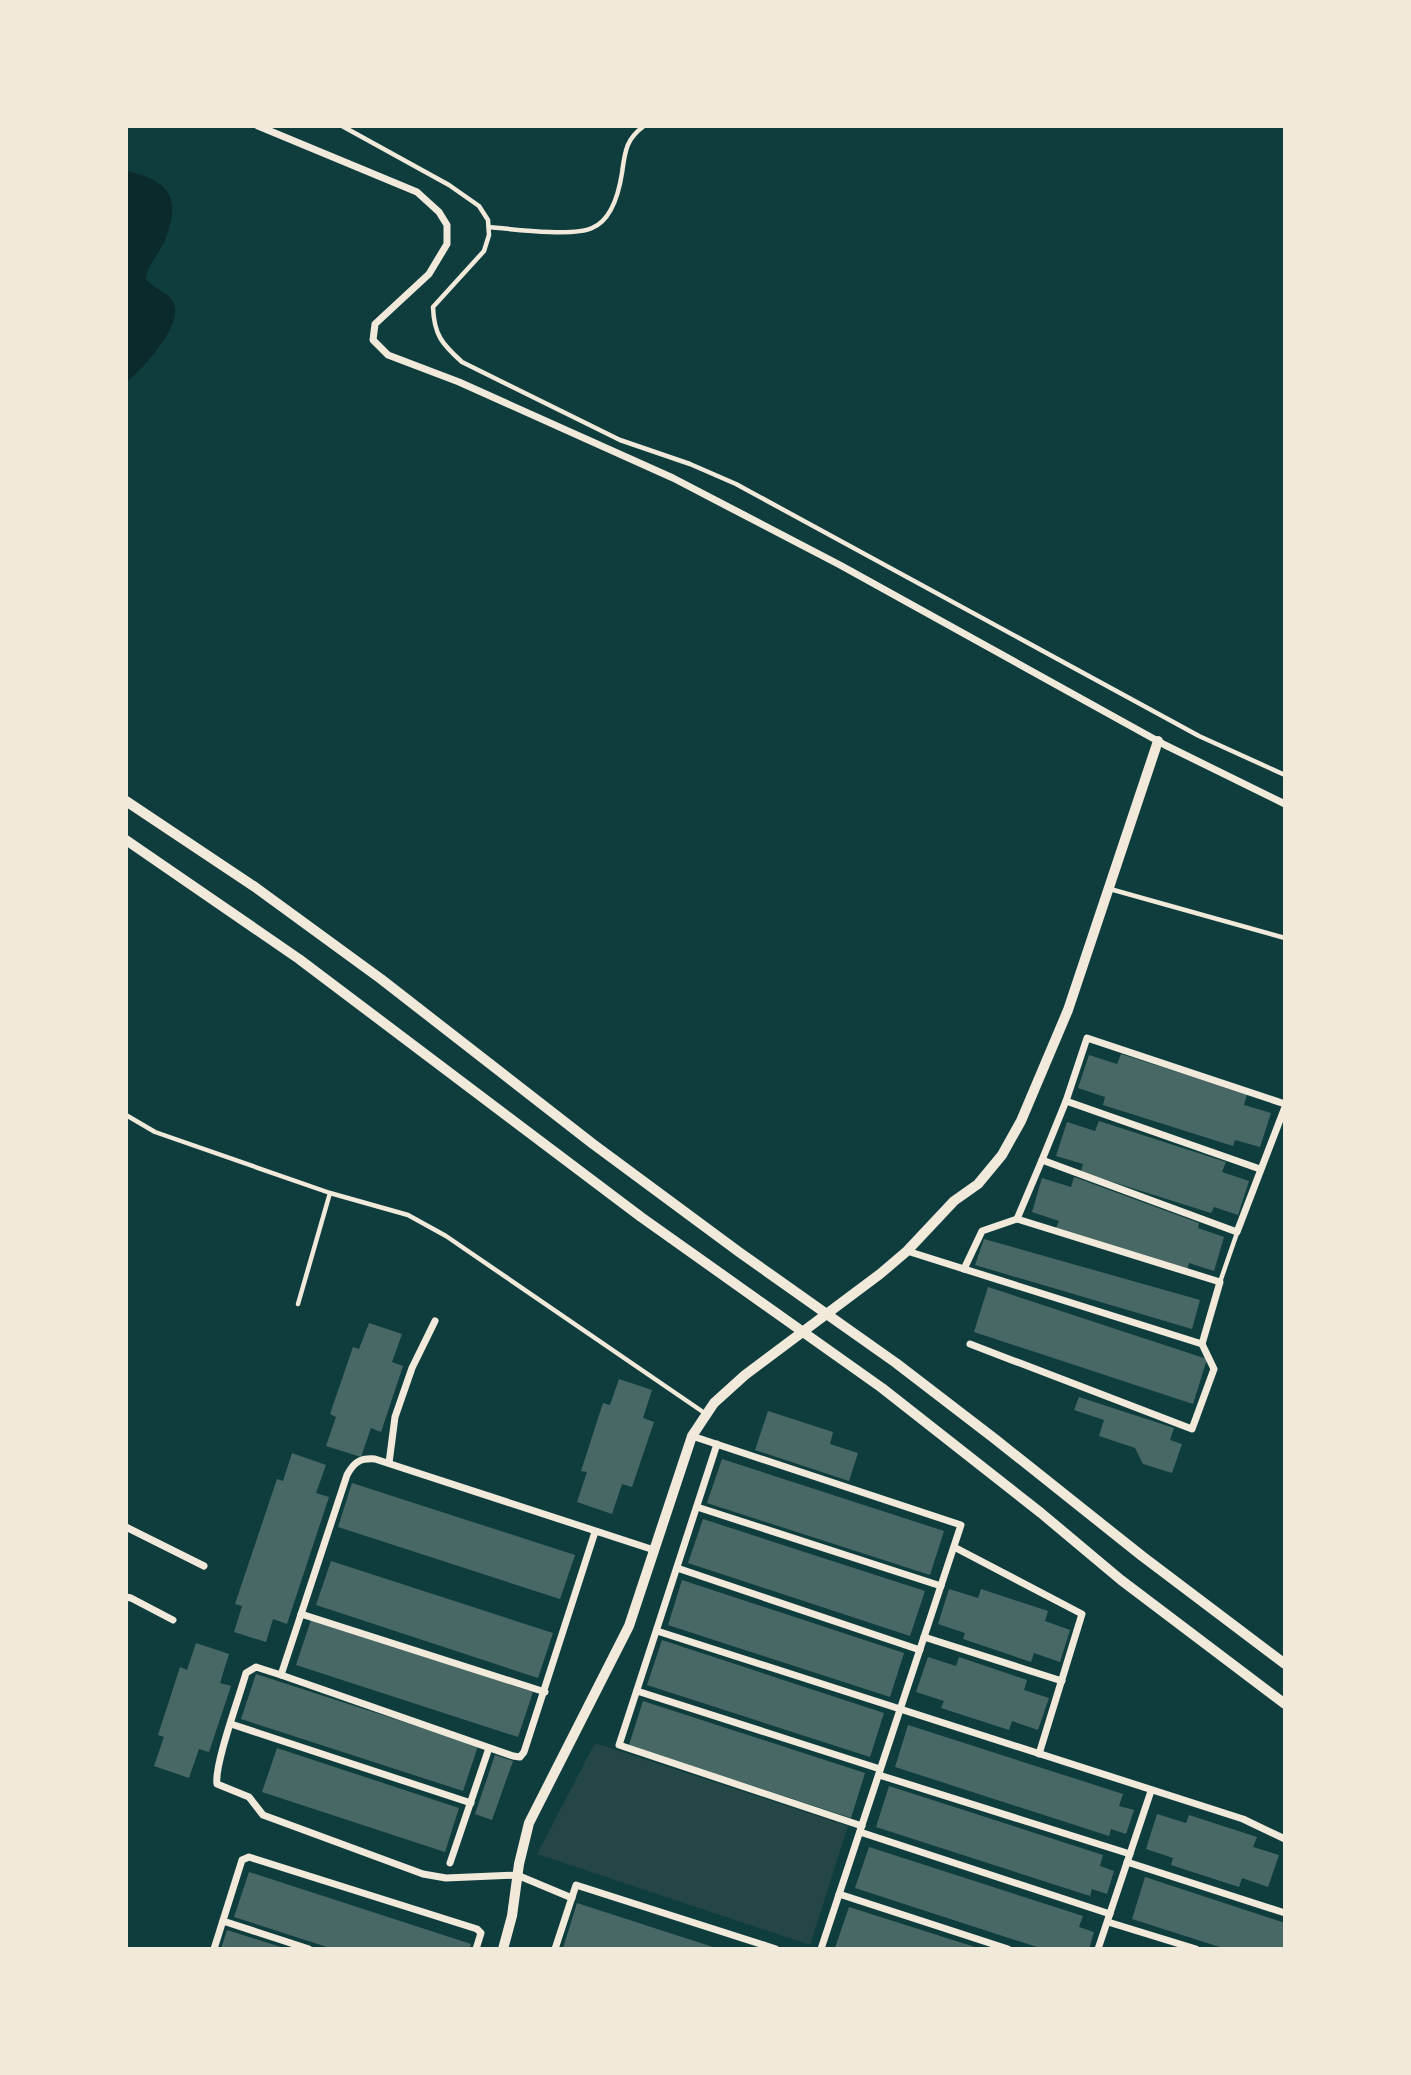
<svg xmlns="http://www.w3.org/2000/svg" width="1411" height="2075" font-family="Signika,sans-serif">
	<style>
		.green { fill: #244646 }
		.water { fill: #0a2a2b }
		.building { fill: #486865 }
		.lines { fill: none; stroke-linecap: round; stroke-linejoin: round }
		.service { stroke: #f1e9da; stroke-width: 4.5 }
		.minor { stroke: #f1e9da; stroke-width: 7 }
		.tertiary { stroke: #f1e9da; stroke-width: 10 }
		.secondary { stroke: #f1e9da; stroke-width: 10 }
	</style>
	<rect width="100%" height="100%" fill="#0f3d3e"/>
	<path class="green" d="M595,1743l253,83 -38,119 -273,-91z"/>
	<path class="water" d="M126,171c43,9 56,26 39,69 -5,14 -18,24 -19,39 8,10 20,13 26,21 16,22 -31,70 -46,83z"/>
	<g class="building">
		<path d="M1121,1054l126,40 -3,11 27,8 -11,34 -25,-7 -2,6 -130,-41 2,-8 -27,-9 11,-33 28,9z"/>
		<path d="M1099,1121l127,41 -4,10 27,9 -11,34 -24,-8 -3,6 -130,-41 2,-8 -27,-8 11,-34 28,9z"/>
		<path d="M1074,1177l125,46 -1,5 26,9 -10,34 -25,-8 -2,7 -131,-42 3,-7 -27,-9 10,-34 29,9z"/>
		<path d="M984,1239l216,61 -8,29 -217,-64z"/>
		<path d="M988,1287l219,72 -14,45 -219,-72z"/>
		<path d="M369,1323l33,11 -10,28 11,4 -22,66 -10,-4 -10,29 -35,-11 10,-29 -6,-3 23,-67 6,2z"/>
		<path d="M619,1379l33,11 -9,28 11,4 -22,65 -10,-3 -10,30 -35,-12 10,-30 -6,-1 22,-68 7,2z"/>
		<path d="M1079,1397l95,31 -4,12 12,4 -10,29 -29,-9 -8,-16 -36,-12 5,-16 -30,-10z"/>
		<path d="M768,1411l65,21 -3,12 28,9 -9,28 -94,-31z"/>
		<path d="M292,1453l34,12 -10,28 13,4 -42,127 -14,-5 -7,23 -32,-10 8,-26 -7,-2 42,-125 6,2z"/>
		<path d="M722,1459l222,72 -14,44 -223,-72z"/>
		<path d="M352,1483l223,72 -15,44 -222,-72z"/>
		<path d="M703,1519l222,72 -15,45 -222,-73z"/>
		<path d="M331,1561l222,72 -15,45 -222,-73z"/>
		<path d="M682,1580l222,73 -14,44 -222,-72z"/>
		<path d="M949,1589l29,9 3,-9 67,22 -3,10 25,9 -10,32 -26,-9 -3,9 -68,-23 2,-6 -27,-9z"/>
		<path d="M311,1620l222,72 -15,45 -222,-72z"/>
		<path d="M662,1640l222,73 -14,44 -223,-72z"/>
		<path d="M196,1643l33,11 -9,29 11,3 -22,66 -10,-3 -10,29 -35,-12 10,-29 -6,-2 22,-68 7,3z"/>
		<path d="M928,1657l28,9 3,-9 68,23 -3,10 25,8 -11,32 -26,-9 -3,9 -68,-22 3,-7 -28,-9z"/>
		<path d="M256,1674l222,72 -15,45 -222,-72z"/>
		<path d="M643,1701l222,72 -14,45 -222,-73z"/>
		<path d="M908,1725l215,69 -4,12 15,4 -8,24 -15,-5 -2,7 -214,-69z"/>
		<path d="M277,1748l182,60 -14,44 -183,-60z"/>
		<path d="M495,1755l18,6 -21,59 -17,-6z"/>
		<path d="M889,1786l214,69 -3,11 14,5 -7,23 -15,-5 -2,7 -214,-69z"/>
		<path d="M1157,1814l29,9 3,-8 68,22 -4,10 26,8 -11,32 -26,-9 -3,9 -68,-22 2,-7 -27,-9z"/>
		<path d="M869,1847l214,69 -4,11 15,5 -5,17h-46l-188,-61z"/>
		<path d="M249,1872l222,72 -2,5h-136l-99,-32z"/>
		<path d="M1145,1877l140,46v26h-59l-94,-30z"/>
		<path d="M577,1903l139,45v1l-153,-1z"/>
		<path d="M849,1907l129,41v1l-143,-1z"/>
		<path d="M227,1930l57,18v1h-63z"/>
	</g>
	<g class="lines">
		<g class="service">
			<path d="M342,126l107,59 30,21 9,14 1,15 -5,16 -51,56c1,28 9,37 29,55l158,78 70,24 46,20 463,252 86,39"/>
			<path d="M489,227c22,2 84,10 103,1 20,-8 27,-36 30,-55 3,-22 4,-34 22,-47"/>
			<path d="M1110,889l175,49"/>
			<path d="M126,1115l29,17 175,61 78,22 38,21 260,178"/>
			<path d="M1220,1282l17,-49"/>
			<path d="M298,1304l32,-111"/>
		</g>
		<g class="minor">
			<path d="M258,126l159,66 22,20 8,13v19l-18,30 -54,50 -2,16 15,15 71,27 214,96 167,87 325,180 120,59"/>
			<path d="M1042,1160l24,-59"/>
			<path d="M1260,1169l-194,-68 21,-63 198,66"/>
			<path d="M907,1251l295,93 18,-62 -203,-63 25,-59 195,72 48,-125"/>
			<path d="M964,1269l18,-38 35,-12"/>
			<path d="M970,1344l222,85 22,-60 -12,-25"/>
			<path d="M692,1436l269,89 -140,424"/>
			<path d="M717,1444l-98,301 243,81"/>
			<path d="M389,1463l6,-46 17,-49 23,-47"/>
			<path d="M697,1507l244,79"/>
			<path d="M126,1527l78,39"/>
			<path d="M595,1532l-71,220 -4,5 -7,-1 -232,-81 66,-200c7,-13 13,-17 28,-16l279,91"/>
			<path d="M954,1547l128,67 -43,140"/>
			<path d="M677,1568l243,82"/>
			<path d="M126,1597l5,1 42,22"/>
			<path d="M301,1614l244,78"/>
			<path d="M657,1631l586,188 42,20"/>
			<path d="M924,1637l138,44"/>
			<path d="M281,1675l-25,-8 -10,6c-6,22 -32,92 -29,111l32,13 14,18 160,59 23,4 71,-3 55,23"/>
			<path d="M637,1691l243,78"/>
			<path d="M231,1724l240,79"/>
			<path d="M879,1775l251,79"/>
			<path d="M860,1832l250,82"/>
			<path d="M1127,1862l158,51"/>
			<path d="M450,1863l39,-115"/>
			<path d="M839,1894l169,55"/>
			<path d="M223,1921l86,28"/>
			<path d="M1108,1922l88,27"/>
			<path d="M214,1949l28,-89 7,-3 228,72 4,4 -5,16"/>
			<path d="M555,1949l21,-64 200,64"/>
			<path d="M1098,1949l53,-158"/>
		</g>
		<path class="tertiary" d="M503,1949l9,-33 7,-52 10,-41 100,-197 63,-190 22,-33 31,-28 135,-101 27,-23 47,-50 24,-17 24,-29 19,-34 47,-111 90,-269"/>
		<g class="secondary">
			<path d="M126,801l129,86 126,92 212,165 146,108 157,111 99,76 147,117 143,108"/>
			<path d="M126,840l173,119 342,258 241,171 159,125 80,67 164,124"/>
		</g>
	</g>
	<rect width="1411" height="2075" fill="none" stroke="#f1e9da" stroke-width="256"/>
</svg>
